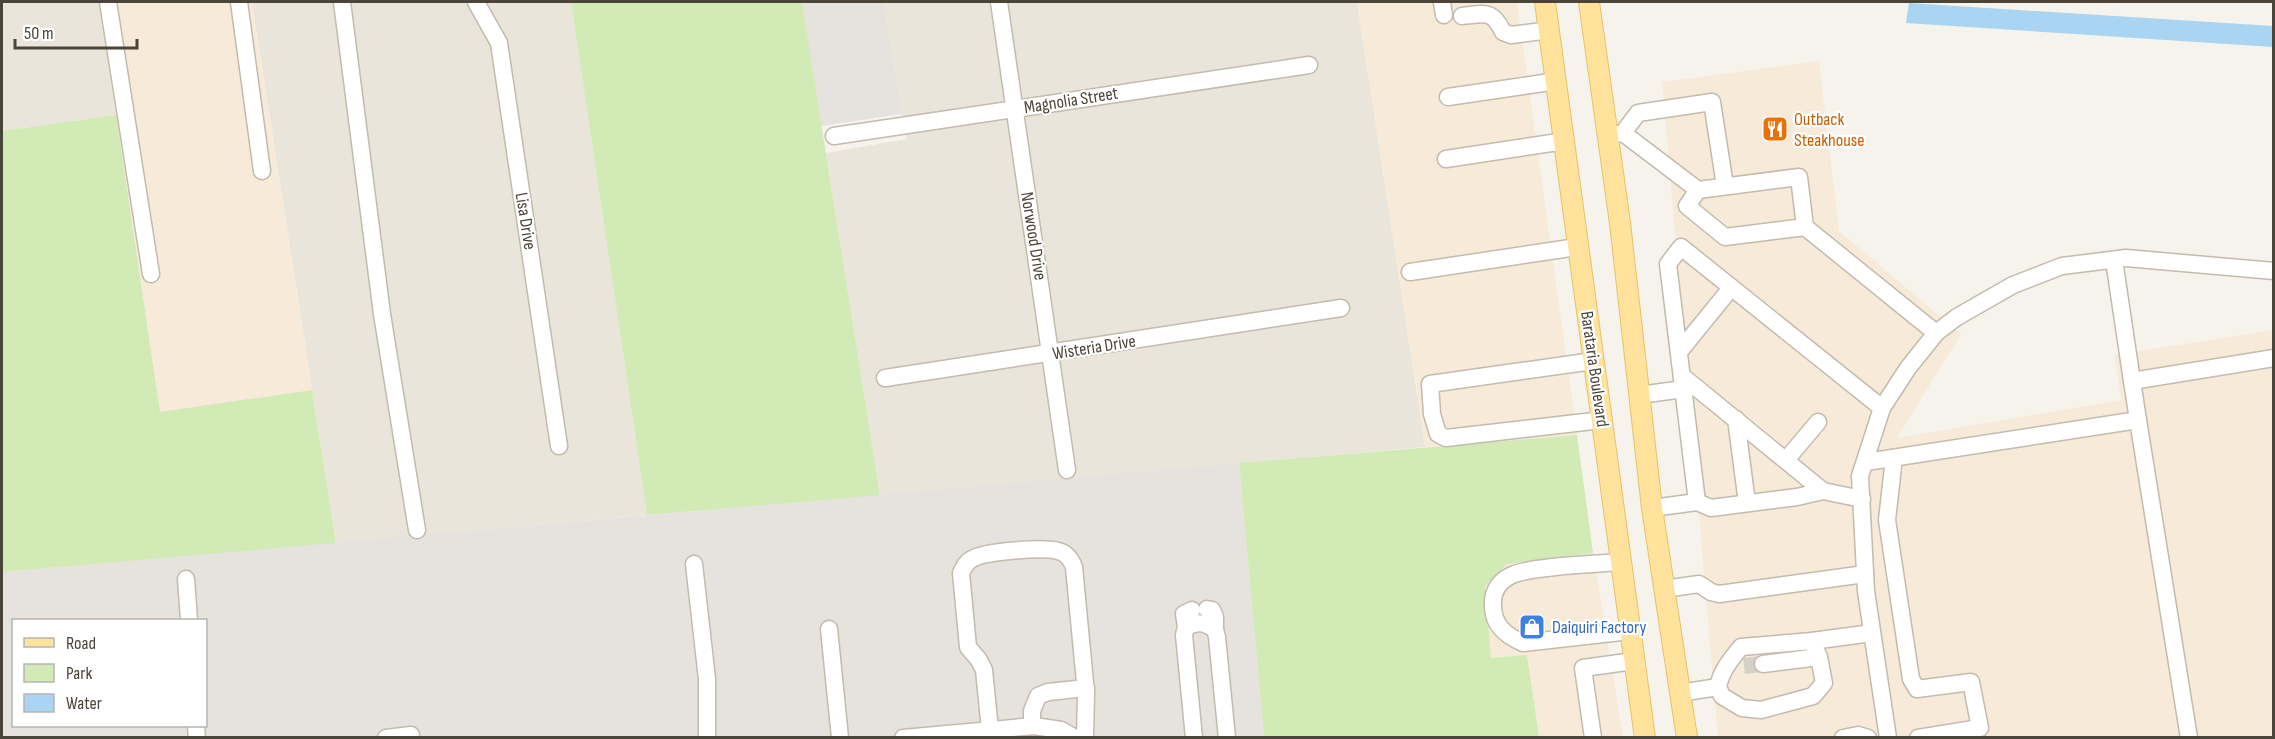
<svg xmlns="http://www.w3.org/2000/svg" width="2275" height="739" font-family="'Sofia Sans Condensed',sans-serif">
	<style>
		.residential { fill: #eae5da }
		.commercial { fill: #f7ead8 }
		.industrial { fill: #e6e2dd; fill-rule: evenodd }
		.green { fill: #d2eab5 }
		.water { fill: #a9d4f2 }
		.lines { fill: none; stroke-linecap: round; stroke-linejoin: round }
		.minor-tunnel { stroke: #d4d0c8; stroke-width: 16; stroke-dasharray: 16 8; stroke-linecap: butt }
		.minor-casing { stroke: #c2bbae; stroke-width: 19 }
		.major-casing { stroke: #e6c16a; stroke-width: 22 }
		.minor { stroke: #fff; stroke-width: 16 }
		.major { stroke: #ffe39c; stroke-width: 20 }
		.labels { text-anchor: middle; stroke-width: 4.5; stroke-linejoin: round; paint-order: stroke }
		.street-label { font-size: 18px; fill: #4b4439; stroke: #fff }
		.food-label { font-size: 18px; fill: #c56008; stroke: #fff; text-anchor: start }
		.shop-label { font-size: 18px; fill: #366cbe; stroke: #fff; text-anchor: start }
	</style>
	<rect width="100%" height="100%" fill="#f6f3ec"/>
	<g class="residential">
		<path d="M2,2h97l17,113 -114,16z"/>
		<path d="M252,2h319l76,513 -311,28z"/>
		<path d="M884,2h473l68,445 -545,48 -54,-342 80,-14z"/>
	</g>
	<g class="commercial">
		<path d="M99,2h153l60,388 -152,23z"/>
		<path d="M1357,2h160l60,433 -152,12z"/>
		<path d="M1819,61l20,170 122,103 -64,104 224,-38 -6,-45 158,-25v407h-555l-56,-655z"/>
		<path d="M1593,553l30,184h-84l-12,-82 -36,3 -6,-72 22,-22z"/>
	</g>
	<g class="industrial">
		<path d="M802,2h82l18,112 -81,12z"/>
		<path d="M1239,463l25,274 -1262,1v-166zM14,620h192v106h-192z"/>
	</g>
	<g class="green">
		<path d="M571,2h231l78,493 -233,20z"/>
		<path d="M116,115l44,297 152,-22 24,153 -334,29v-441z"/>
		<path d="M1577,435l16,118 -86,11 -22,22 6,72 36,-3 12,82h-275l-25,-274z"/>
	</g>
	<path class="water" d="M1909,3l364,23v21l-367,-24z"/>
	<g class="lines">
		<path class="minor-tunnel" d="M1744,666l19,-2"/>
		<g class="minor-casing">
			<g id="minor">
				<path d="M108,2l43,272"/>
				<path d="M239,2l23,169"/>
				<path d="M342,2l40,312 35,216"/>
				<path d="M476,2l23,41 60,403"/>
				<path d="M999,2l68,468"/>
				<path d="M1442,2l2,13"/>
				<path d="M1462,16c23,-2 30,-7 41,16l8,3 39,-5"/>
				<path d="M1448,97l109,-16"/>
				<path d="M1623,133l75,57 -11,16 38,31 80,-10 131,106"/>
				<path d="M1612,135l11,-2 15,-20 74,-11 13,84"/>
				<path d="M834,136l475,-71"/>
				<path d="M1446,159l119,-18"/>
				<path d="M1698,190l101,-13 6,50"/>
				<path d="M2114,260l18,121 142,-23"/>
				<path d="M1410,272l167,-25"/>
				<path d="M1679,352l52,-64"/>
				<path d="M1593,361l-163,23 2,30 6,20 8,4 156,-18"/>
				<path d="M1682,376l141,115"/>
				<path d="M885,378l456,-70"/>
				<path d="M1639,395l45,-6"/>
				<path d="M1736,419l11,84"/>
				<path d="M2138,420l51,318"/>
				<path d="M1894,458l-7,62 24,159 6,10 54,-7 9,46 -62,10"/>
				<path d="M1786,460l32,-38"/>
				<path d="M1866,462l272,-42 -6,-39"/>
				<path d="M1697,502l-29,-238 13,-17 201,161"/>
				<path d="M1652,508l45,-6 14,6 86,-11 26,-6 39,8"/>
				<path d="M1621,562c-24,2 -92,4 -111,14 -12,6 -18,17 -17,30 0,20 14,30 30,37l107,-12"/>
				<path d="M694,564l13,115v59"/>
				<path d="M186,579l3,41"/>
				<path d="M1664,589l35,-5 12,8 8,2 146,-20"/>
				<path d="M1207,609l5,1 3,7v13"/>
				<path d="M1186,627l-2,-13 8,-4"/>
				<path d="M829,629l11,109"/>
				<path d="M1812,641l60,-8"/>
				<path d="M1763,664l56,-7"/>
				<path d="M1680,693l38,-6 4,9 20,12 19,2 52,-14 11,-13 -5,-26 -7,-16 -71,6c-10,12 -20,24 -23,40"/>
				<path d="M196,726l1,12"/>
				<path d="M1032,726v-15l6,-15 10,-4 38,-4"/>
				<path d="M990,730l-6,-60 -5,-10 -11,-13 -7,-74c3,-6 5,-11 11,-14 13,-8 71,-12 86,-8 9,2 13,8 16,16l12,126 -1,45"/>
				<path d="M386,738l25,-3v3"/>
				<path d="M903,738l131,-12 27,4 14,8"/>
				<path d="M1194,738l-10,-103 2,-8c11,-6 20,-5 29,3l2,7 10,101"/>
				<path d="M1593,738l-10,-70 51,-7"/>
				<path d="M1843,738l15,-3 10,3"/>
				<path d="M1888,738l-22,-147 -6,-115 22,-68 26,-40 28,-35 21,-16 56,-32 49,-19 64,-8 148,13"/>
			</g>
		</g>
		<g class="major-casing">
			<g id="major">
				<path d="M1545,2l100,736"/>
				<path d="M1589,2l31,221 32,285 35,230"/>
			</g>
		</g>
		<use href="#minor" class="minor"/>
		<use href="#major" class="major"/>
	</g>
	<defs>
		<g id="restaurant-square" transform="scale(1.35)"><rect x="-9" y="-9" width="18" height="18" rx="4" fill="#e8710a" stroke="#fff"/><path d="M-5-6h1v4h1v-4h1v4h1v-4h1v5L-1.5 .5V6h-2V.5L-5-1ZM5-6V6H3V1.5H1.5Q1.5-4 5-6Z" fill="#fff"/></g>
		<g id="shop-square" transform="scale(1.35)"><rect x="-9" y="-9" width="18" height="18" rx="4" fill="#3f7fe0" stroke="#fff"/><path d="M-5-2.5h2.3a2.7 3.5 0 0 1 5.4 0H5L5.5 6h-11ZM-1.5-2.5h3a1.5 2.3 0 0 0-3 0Z" fill="#fff"/></g>
	</defs>
	<g fill-rule="evenodd">
		<use href="#restaurant-square" x="1775" y="129"/>
		<use href="#shop-square" x="1532" y="627"/>
	</g>
	<g class="labels">
		<g class="street-label">
			<text transform="translate(1071 100) rotate(-9)" y="6">Magnolia Street</text>
			<text transform="translate(526 221) rotate(81)" y="6">Lisa Drive</text>
			<text transform="translate(1034 236) rotate(81)" y="6">Norwood Drive</text>
			<text transform="translate(1094 347) rotate(-9)" y="6">Wisteria Drive</text>
			<text transform="translate(1595 369) rotate(82)" y="6">Barataria Boulevard</text>
		</g>
		<g class="food-label">
			<text x="1794" y="125">Outback<tspan x="1794" dy="21">Steakhouse</tspan></text>
		</g>
		<g class="shop-label">
			<text x="1552" y="633">Daiquiri Factory</text>
		</g>
	</g>
	<rect width="2275" height="739" fill="none" stroke="#4b4439" stroke-width="6"/>
	<rect x="12" y="619" width="195" height="108" fill="#ffffff" stroke="#b7b4b0" stroke-width="1.5"/>
	<rect x="24" y="638" width="30" height="9" fill="#ffe39c" stroke="#b7b4b0" stroke-width="1.5"/>
	<text x="66" y="649" font-size="18" fill="#4b4439">Road</text>
	<rect x="24" y="664" width="30" height="18" fill="#d2eab5" stroke="#b7b4b0" stroke-width="1.5"/>
	<text x="66" y="679" font-size="18" fill="#4b4439">Park</text>
	<rect x="24" y="694" width="30" height="18" fill="#a9d4f2" stroke="#b7b4b0" stroke-width="1.5"/>
	<text x="66" y="709" font-size="18" fill="#4b4439">Water</text>
	<path d="M15 39v9h122v-9" fill="none" stroke="#4b4439" stroke-width="3"/>
	<text x="24" y="39" font-size="18" fill="#4b4439" stroke="#ffffff" stroke-width="4.5" paint-order="stroke">50 m</text>
</svg>
